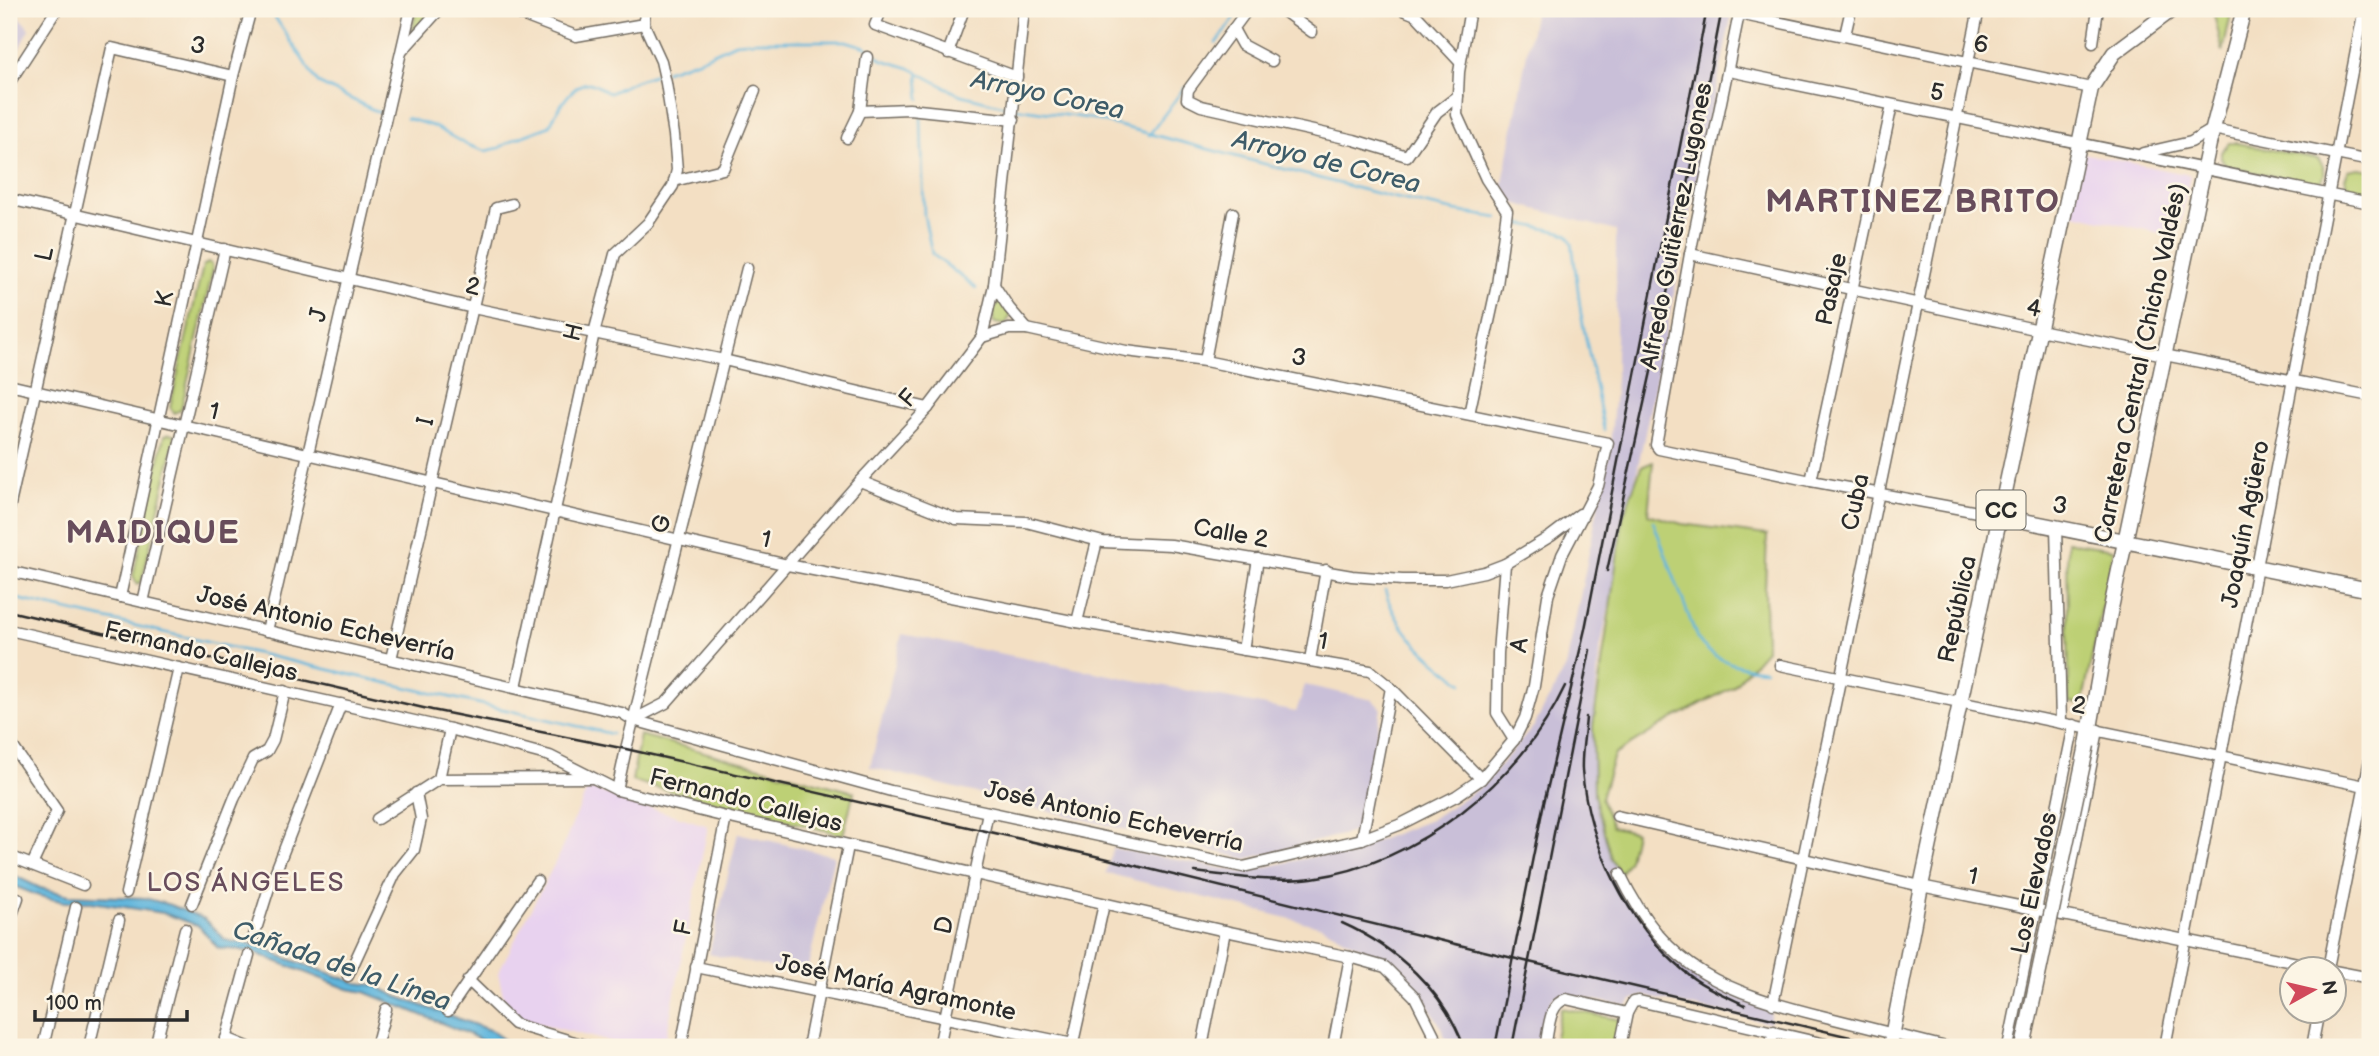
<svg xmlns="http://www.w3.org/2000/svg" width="2379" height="1056" font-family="'Balsamiq Sans',sans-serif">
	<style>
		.built { fill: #e8d2ef }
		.industrial { fill: #c9bfd8 }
		.green { fill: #bdd074; stroke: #747e50; stroke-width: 2 }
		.water { fill: #60b6dd; stroke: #467084; stroke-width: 2 }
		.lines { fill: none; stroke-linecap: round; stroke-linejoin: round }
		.stream { stroke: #60b6dd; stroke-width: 2.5 }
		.minor-casing { stroke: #716a60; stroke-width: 13 }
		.major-casing { stroke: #716a60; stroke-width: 17 }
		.minor { stroke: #fff; stroke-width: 10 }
		.major { stroke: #fff; stroke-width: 14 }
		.rail { stroke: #2b2b2b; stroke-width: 2.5 }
		.major-bridge-casing { stroke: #716a60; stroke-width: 17; stroke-linecap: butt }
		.major-bridge { stroke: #fff; stroke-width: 14 }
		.labels { text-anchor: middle; stroke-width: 5; stroke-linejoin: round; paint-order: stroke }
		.shield { fill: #fcf5e5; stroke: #6a6863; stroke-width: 2 }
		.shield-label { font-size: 23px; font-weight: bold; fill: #2b2b2b }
		.street-label { font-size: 24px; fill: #2b2b2b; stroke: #fcf5e5 }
		.water-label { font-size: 26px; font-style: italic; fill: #3e5c69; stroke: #fcf5e5 }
		.neighbourhood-label { font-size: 26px; letter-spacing: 2px; fill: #684d5c; stroke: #fcf5e5 }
		.district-label { font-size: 32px; font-weight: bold; letter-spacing: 2px; fill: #684d5c; stroke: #fcf5e5 }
	</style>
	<rect width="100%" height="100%" fill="#fcf5e5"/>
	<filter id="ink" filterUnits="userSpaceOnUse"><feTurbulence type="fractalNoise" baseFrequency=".0143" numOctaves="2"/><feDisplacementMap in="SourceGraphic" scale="14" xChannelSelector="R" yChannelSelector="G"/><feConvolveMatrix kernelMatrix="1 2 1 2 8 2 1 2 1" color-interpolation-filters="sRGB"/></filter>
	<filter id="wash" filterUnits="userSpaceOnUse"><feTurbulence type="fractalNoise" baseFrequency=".00686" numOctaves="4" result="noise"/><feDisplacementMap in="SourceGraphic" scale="28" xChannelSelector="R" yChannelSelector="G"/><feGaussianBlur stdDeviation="1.57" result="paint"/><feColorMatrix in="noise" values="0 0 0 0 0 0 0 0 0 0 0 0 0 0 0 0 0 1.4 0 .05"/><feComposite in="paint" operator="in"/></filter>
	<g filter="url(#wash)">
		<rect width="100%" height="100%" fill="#f3dfc3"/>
		<g class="built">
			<path d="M2082,153l108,22 -12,62 -108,-24z"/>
			<path d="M588,788l120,38 -44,221h-33l-110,-28 -16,-15 -7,-31 59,-114z"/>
		</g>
		<g class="industrial">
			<path d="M9,9h5l15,20 -20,39z"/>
			<path d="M1535,9h198l-134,645 -6,72 1,68 17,64 29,57 21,28 23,25 54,29 33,14 -2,12 -126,-27 -11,4 -5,6 -67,-12 -9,5 -11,48h-91l-9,-22 -21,-35 -27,-25 -69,-38 -217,-54 7,-25 130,24 126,-28 61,-24 51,-33 53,-61 32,-59 44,-220 6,-68v-148l-116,-32z"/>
			<path d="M902,634l394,78 9,-27 68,15 8,9 -20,111 -8,12 -107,27 -376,-92z"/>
			<path d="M738,833l96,23 -28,119 -97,-21z"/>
		</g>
		<g class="green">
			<path d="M416,9h18l-22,24z"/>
			<path d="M2197,9h35l-9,43 -10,-41z"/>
			<path d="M2229,143h7l82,16c7,8 10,17 0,25h-5l-86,-17 -6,-9v-6z"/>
			<path d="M2359,168l11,2v26l-15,-3 -8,-6 -2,-9 4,-8z"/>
			<path d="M208,262l4,2 1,5 -32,141 -7,3 -4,-6 33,-141z"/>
			<path d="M998,299l13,16 -6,10 -10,-2 -2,-2 2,-19z"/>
			<path d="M169,434l4,1 2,3 -32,138 -2,6 -4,2 -4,-8 31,-140z"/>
			<path d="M1653,462l-5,52 34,10 85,11 -2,55 1,60 -33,37 -59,31 -60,37 -13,43 11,29 23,5 -6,28 -9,14 -9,-16 -17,-63 -1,-69 30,-209 18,-50z"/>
			<path d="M2067,542l47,7 -32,156 -13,-3z"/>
			<path d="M640,735l214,57 -11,43 -211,-54z"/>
			<path d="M1561,1008l61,12 -5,27h-64z"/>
		</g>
		<path class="water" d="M9,873l31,15 29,7 76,3 25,7 35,14 19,20 8,3 14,1 18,5 16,8 77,27 17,2 24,12 94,34 21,16h-19l-23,-12 -106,-43 -17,-3 -98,-38 -32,-3 -19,-22 -36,-13 -71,-11h-27l-26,-6 -30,-12z"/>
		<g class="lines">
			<g class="stream">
				<path d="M267,9l4,2 47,72 62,30"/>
				<path d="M1216,43l25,-34"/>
				<path d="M665,71l36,-12 34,-16 20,-2h91l20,6 17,13 27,8 48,26 51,13"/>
				<path d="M918,75l2,24"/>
				<path d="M1015,108l78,11 294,77 68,15 43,7"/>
				<path d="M406,118l27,8 32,18 20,7 14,-3 16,-9 35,-13c5,-13 23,-45 40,-43 8,2 13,8 20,10l25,-12 24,-8"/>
				<path d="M921,118l3,97 8,39 44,34"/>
				<path d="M1149,135l35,-47"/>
				<path d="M1513,222l48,10 7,3 4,8 9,71 23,116"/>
				<path d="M1653,521l44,117c15,23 42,30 68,32"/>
				<path d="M1385,590c11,41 46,70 78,93"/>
				<path d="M9,597l603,137"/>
			</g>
		</g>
	</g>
	<g filter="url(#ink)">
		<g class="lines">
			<g class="minor-casing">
				<g id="minor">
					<path d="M506,9l70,27 68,-12"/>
					<path d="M882,9l-7,16 142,52"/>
					<path d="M1248,9l-60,81 -1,9 14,7 153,34 53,16 30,-44 21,-16"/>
					<path d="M1281,9l31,23"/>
					<path d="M1401,9l15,6 44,47"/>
					<path d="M1740,9l-50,245 -34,191 3,4 152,32 188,35"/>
					<path d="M1739,14l352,74"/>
					<path d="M1233,29l9,16 30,16"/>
					<path d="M1845,35l6,-26"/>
					<path d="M2093,43l5,-34"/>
					<path d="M402,51l38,-42"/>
					<path d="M948,53l16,-44"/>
					<path d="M1729,71l641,132"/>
					<path d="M9,83l48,-74"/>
					<path d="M860,111l49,-2 105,11"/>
					<path d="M847,138l13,-27 7,-54"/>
					<path d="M2143,153l48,-11 22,-13 157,32"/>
					<path d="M674,181l49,-12 32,-78"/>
					<path d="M9,199l464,109 251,52 204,48"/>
					<path d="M1690,254l349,76 331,66"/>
					<path d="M994,285l15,23 18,21"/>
					<path d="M1205,361l28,-148"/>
					<path d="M9,385l779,180 289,57 293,49 21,17 90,91"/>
					<path d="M1469,414l28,-129 10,-74 -21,-32 -29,-64 2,-43 11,-63"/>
					<path d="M860,481l96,38 70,3 77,20 68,3 181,31 50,4h44l38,-8 21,-8 46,-28 29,-22"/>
					<path d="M1811,481l81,-376"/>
					<path d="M9,509l103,-461 121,28"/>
					<path d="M2056,527l5,195"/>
					<path d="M1505,564l-7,89 -1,60 17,27"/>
					<path d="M9,571l613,142 11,7 258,71 352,76 119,-28 37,-14 57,-29 25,-17 33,-39 11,-22 9,-32 14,-90 14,-41 36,-69 10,-43 -403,-82 -79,-10 -99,-22h-18l-27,8"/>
					<path d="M120,597l113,-521 18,-67"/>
					<path d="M143,602l82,-353"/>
					<path d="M1077,622l20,-81"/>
					<path d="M9,630l441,99 100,27 67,34 109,27 499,114 125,26 35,10 30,30 25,50"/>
					<path d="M267,631l144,-622"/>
					<path d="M1243,650l15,-91"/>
					<path d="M391,659l105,-451 16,-4"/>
					<path d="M1310,660l16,-90"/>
					<path d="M1780,665l590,122"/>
					<path d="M516,687l78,-354 21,-79 33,-31 25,-37 4,-16 -3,-35 -8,-52 -5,-22 -17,-37 1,-15"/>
					<path d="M633,720l33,-17 194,-222 68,-73 54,-71 12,-52 30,-276"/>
					<path d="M9,741l48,70 -25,54"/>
					<path d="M439,779l11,-50"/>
					<path d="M617,790l9,-41 121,-481"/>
					<path d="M1617,816l304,70 401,82"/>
					<path d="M377,819l62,-40 152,-1"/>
					<path d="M1362,839l29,-151"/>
					<path d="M9,856l74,29"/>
					<path d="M1620,874c47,98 106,118 206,143 40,10 80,20 120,30"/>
					<path d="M126,893l53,-225"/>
					<path d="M192,904l42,-105 19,-40 14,-8 6,-11 12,-49"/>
					<path d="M2062,915l36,-185"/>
					<path d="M9,923l9,-25"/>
					<path d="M253,939l15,-48 73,-187"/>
					<path d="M696,967l392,80"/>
					<path d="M2328,968l42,-209"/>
					<path d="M2334,971l36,7"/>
					<path d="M348,976l47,-102 19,-24 7,-31 -5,-26"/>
					<path d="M468,980l46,44 77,23"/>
					<path d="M1773,1004l206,-995"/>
					<path d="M448,1011l89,-130"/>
					<path d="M226,1038l22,9"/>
					<path d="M43,1047l33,-140"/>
					<path d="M89,1047l30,-127"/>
					<path d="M155,1047l30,-118"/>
					<path d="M224,1047l25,-92"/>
					<path d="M376,1047l10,-38"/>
					<path d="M681,1047l45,-230"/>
					<path d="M808,1047l40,-201"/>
					<path d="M939,1047l49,-235"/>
					<path d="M1072,1047l32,-143"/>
					<path d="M1202,1047l23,-116"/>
					<path d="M1333,1047l17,-90"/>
					<path d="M1545,1047c4,-16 3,-43 21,-48l61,14"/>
					<path d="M1620,1047l7,-34 6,-11 6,-1 199,46"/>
					<path d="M1770,1047l4,-16"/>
					<path d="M2008,1047l66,-322"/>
					<path d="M2165,1047l199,-1038"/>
					<path d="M2312,1047l7,-37"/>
				</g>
			</g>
			<g class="major-casing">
				<g id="major">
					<path d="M1999,516l371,74"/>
					<path d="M2087,745l23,-132 99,-469 35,-135"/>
					<path d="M1890,1047l31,-161 170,-798 23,-35 59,-44"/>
				</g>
			</g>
			<use href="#minor" class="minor"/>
			<use href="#major" class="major"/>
			<g class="rail">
				<path d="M1607,571l51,-231 64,-331"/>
				<path d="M9,611l423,99 194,39 478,109 425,104 364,85"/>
				<path d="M1586,717c-1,17 -5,36 -4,53 6,73 46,155 102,201 17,15 40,24 61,34"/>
				<path d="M1195,872c35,4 81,11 117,6 105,-14 208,-96 253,-192"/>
				<path d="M1342,923c54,24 102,68 122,124"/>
				<path d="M1495,1047l48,-240 42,-178 122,-620"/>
				<path d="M1512,1047l78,-397"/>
			</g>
			<g class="major-bridge-casing">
				<path id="major-bridge" d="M2023,1047l64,-302"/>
			</g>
			<use href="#major-bridge" class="major-bridge"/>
		</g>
	</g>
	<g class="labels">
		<rect class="shield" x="1976.5" y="490.5" width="49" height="39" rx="5"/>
		<g class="shield-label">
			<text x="2001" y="518">CC</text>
		</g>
		<g class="street-label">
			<text transform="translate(1981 44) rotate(12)" y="8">6</text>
			<text transform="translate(198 45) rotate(13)" y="8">3</text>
			<text transform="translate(1937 92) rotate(11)" y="8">5</text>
			<text transform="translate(1676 226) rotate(-79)" y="8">Alfredo Guitiérrez Lugones</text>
			<text transform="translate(44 254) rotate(-77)" y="8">L</text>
			<text transform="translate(473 286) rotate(13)" y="8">2</text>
			<text transform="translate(1831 289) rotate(-78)" y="8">Pasaje</text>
			<text transform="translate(164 299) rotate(-78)" y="8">K</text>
			<text transform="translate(2034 308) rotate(12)" y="8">4</text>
			<text transform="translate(318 315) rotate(-77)" y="8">J</text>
			<text transform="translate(573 332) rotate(-76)" y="8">H</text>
			<text transform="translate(1299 357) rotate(11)" y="8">3</text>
			<text transform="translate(2140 363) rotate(-78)" y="8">Carretera Central (Chicho Valdés)</text>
			<text transform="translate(908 398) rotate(-49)" y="8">F</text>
			<text transform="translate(214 411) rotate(13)" y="8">1</text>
			<text transform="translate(425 421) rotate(-77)" y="8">I</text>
			<text transform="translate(1855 502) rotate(-78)" y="8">Cuba</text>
			<text transform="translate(2060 505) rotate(11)" y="8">3</text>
			<text transform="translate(661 524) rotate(-76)" y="8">G</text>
			<text transform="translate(2245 524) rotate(-79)" y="8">Joaquín Agüero</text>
			<text transform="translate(1231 533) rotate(10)" y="8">Calle 2</text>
			<text transform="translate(766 539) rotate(13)" y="8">1</text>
			<text transform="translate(1957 609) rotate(-78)" y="8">República</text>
			<text transform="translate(326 623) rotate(13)" y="8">José Antonio Echeverría</text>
			<text transform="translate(1323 641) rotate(10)" y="8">1</text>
			<text transform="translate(1519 645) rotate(-81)" y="8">A</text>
			<text transform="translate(201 651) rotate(13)" y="8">Fernando Callejas</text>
			<text transform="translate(2079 705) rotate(12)" y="8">2</text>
			<text transform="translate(746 800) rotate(14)" y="8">Fernando Callejas</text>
			<text transform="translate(1114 816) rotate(12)" y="8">José Antonio Echeverría</text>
			<text transform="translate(1973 876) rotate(12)" y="8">1</text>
			<text transform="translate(2034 883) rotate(-78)" y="8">Los Elevados</text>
			<text transform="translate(944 925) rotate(-78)" y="8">D</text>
			<text transform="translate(683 928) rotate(-79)" y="8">F</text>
			<text transform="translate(896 987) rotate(12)" y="8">José María Agramonte</text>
		</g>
		<g class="water-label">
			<text transform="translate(1048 94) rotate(12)" y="9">Arroyo Corea</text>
			<text transform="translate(1327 161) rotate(14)" y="9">Arroyo de Corea</text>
			<text transform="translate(342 965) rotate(19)" y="9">Cañada de la Línea</text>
		</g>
		<g class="neighbourhood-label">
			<text x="246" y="891">LOS ÁNGELES</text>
		</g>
		<g class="district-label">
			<text x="1913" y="212">MARTINEZ BRITO</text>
			<text x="153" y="543">MAIDIQUE</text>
		</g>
	</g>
	<rect width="2379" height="1056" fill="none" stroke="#fcf5e5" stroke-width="35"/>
	<g transform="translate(2313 990) rotate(82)"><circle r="33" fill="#fcf5e5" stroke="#a8a49b" stroke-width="2"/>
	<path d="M0-5L12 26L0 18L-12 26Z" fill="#d1495b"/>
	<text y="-10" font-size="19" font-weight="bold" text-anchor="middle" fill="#2b2b2b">N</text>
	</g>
	<path d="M35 1010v10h152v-10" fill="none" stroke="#2b2b2b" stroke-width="3.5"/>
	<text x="46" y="1010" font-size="21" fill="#2b2b2b" stroke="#fcf5e5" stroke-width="5" paint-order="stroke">100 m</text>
</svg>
